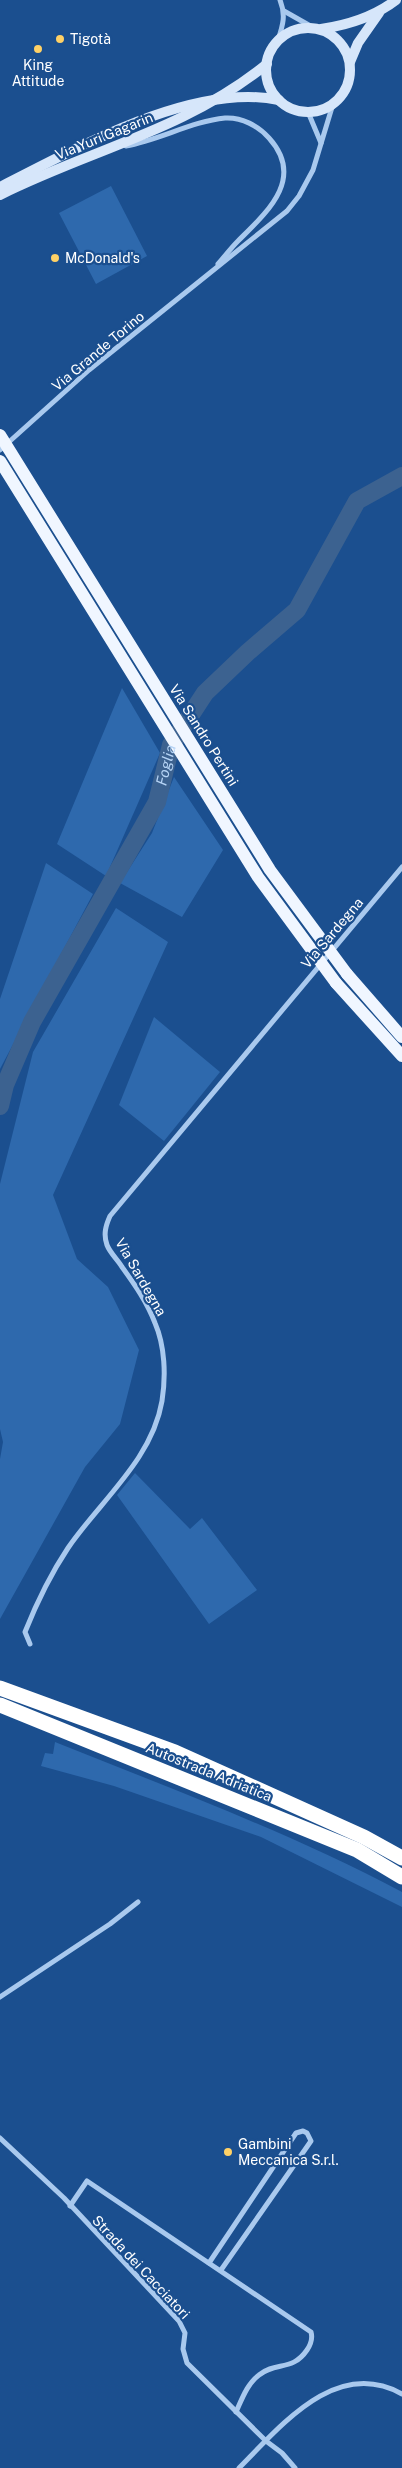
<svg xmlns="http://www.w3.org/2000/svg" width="402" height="2468" font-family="'Public Sans',sans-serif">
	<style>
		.green { fill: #2e69ad }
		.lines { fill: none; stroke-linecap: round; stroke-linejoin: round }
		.river { stroke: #3c6290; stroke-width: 18 }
		.minor { stroke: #a9c9ee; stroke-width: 5 }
		.secondary { stroke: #d6e6fa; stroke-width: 10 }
		.primary { stroke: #f0f6ff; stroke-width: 12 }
		.motorway { stroke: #fff; stroke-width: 15 }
		.primary-bridge { stroke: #f0f6ff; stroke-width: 12 }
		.poi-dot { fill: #ffd166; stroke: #1b4f8f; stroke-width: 2 }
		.labels { text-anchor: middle; stroke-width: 4.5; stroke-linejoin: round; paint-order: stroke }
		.poi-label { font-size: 14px; fill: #fff; stroke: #1b4f8f; text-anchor: start }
		.street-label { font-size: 14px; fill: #fff; stroke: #1b4f8f }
		.water-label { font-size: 15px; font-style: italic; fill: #b5d3f5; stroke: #1b4f8f }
	</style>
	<rect width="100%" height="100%" fill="#1b4f8f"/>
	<g class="green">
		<path d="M111,186l36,70 -51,28 -37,-71z"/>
		<path d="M122,688l38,65 -54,123 -49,-32z"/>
		<path d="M174,777l49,73 -41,67 -62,-34 32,-50z"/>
		<path d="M46,863l47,31 -93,175v-70z"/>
		<path d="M116,908l52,34 -115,253 24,64 31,28 31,63 -19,74 -35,43 -85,152v-160l3,-17 -3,-13v-245l33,-132z"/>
		<path d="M154,1017l66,55 -56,69 -45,-36z"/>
		<path d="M135,1473l55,56 12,-11 55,72 -48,34 -92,-129z"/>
		<path d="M55,1742c117,47 236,91 347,150v15l-141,-70 -147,-51 -73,-20 4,-13 8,1z"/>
	</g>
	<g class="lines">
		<path class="river" id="s1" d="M0,1106l5,-21 27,-63 125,-220 14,-57 34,-52 43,-41 49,-42 60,-109 45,-25"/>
		<g class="minor">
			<path d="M284,11l30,17"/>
			<path d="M278,40c5,-15 8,-25 2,-40"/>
			<path d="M308,112l13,31"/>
			<path d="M126,146c33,-6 67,-25 99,-28 17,-1 33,8 44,20 37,41 -3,75 -31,103 -7,7 -13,15 -20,23"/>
			<path d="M0,450l89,-80 198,-159 12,-15 14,-26 20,-66"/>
			<path d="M30,1644l-5,-12c12,-30 25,-57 43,-84 32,-47 84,-88 94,-147 4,-25 3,-55 -7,-78 -8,-21 -20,-38 -33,-56 -4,-7 -12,-14 -15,-22 -4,-11 -1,-20 3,-29l292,-349"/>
			<path d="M0,1997l110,-73 28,-22"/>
			<path d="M0,2138l64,60 115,123 6,12 -2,16 4,14 79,78 16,12 13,15"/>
			<path d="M70,2206l17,-25 224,151c2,7 0,12 -4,18 -15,22 -31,11 -48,25 -12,9 -17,24 -23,37"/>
			<path d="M209,2263l87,-130 7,-2 4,2 4,8 -90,129"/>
			<path d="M239,2468c42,-42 97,-111 163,-74"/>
		</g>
		<g class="secondary">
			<circle cx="308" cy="70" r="42"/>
			<path d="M321,29c27,-4 53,-12 75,-29"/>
			<path d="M350,62l8,-19 21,-30"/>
			<path d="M0,187c76,-38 192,-105 279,-87"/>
			<path d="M0,195c92,-46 184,-64 267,-131"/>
		</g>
		<g class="primary">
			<path d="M347,974l55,63"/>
			<path d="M336,983l66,73"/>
		</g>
		<g class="motorway">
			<path d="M0,1688l175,64 189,85 38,21"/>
			<path d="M0,1705l357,145 45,27"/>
		</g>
		<g class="primary-bridge">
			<path d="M0,435l270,435 77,104"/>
			<path d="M0,461l258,416 78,106"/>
		</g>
	</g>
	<g class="poi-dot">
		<circle cx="60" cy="39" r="5"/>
		<circle cx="38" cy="49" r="5"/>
		<circle cx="55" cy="258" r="5"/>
		<circle cx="228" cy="2152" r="5"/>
	</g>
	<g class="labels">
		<g class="poi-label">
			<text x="70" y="44">Tigotà</text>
			<text x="38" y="70" text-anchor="middle">King<tspan x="38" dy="16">Attitude</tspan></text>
			<text x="65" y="263">McDonald's</text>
			<text x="238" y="2149">Gambini<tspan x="238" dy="16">Meccanica S.r.l.</tspan></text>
		</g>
		<g class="street-label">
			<text transform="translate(104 136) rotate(-22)" y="5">Via Yuri Gagarin</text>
			<text transform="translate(98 351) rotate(-40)" y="5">Via Grande Torino</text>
			<text transform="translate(204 735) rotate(58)" y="5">Via Sandro Pertini</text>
			<text transform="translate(332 933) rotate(-50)" y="5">Via Sardegna</text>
			<text transform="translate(141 1277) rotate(60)" y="5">Via Sardegna</text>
			<text transform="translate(209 1772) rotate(22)" y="5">Autostrada Adriatica</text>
			<text transform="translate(141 2267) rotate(47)" y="5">Strada dei Cacciatori</text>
		</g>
		<g class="water-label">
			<text dy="5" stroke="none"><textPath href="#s1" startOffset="381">Foglia</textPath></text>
		</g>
	</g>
</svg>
